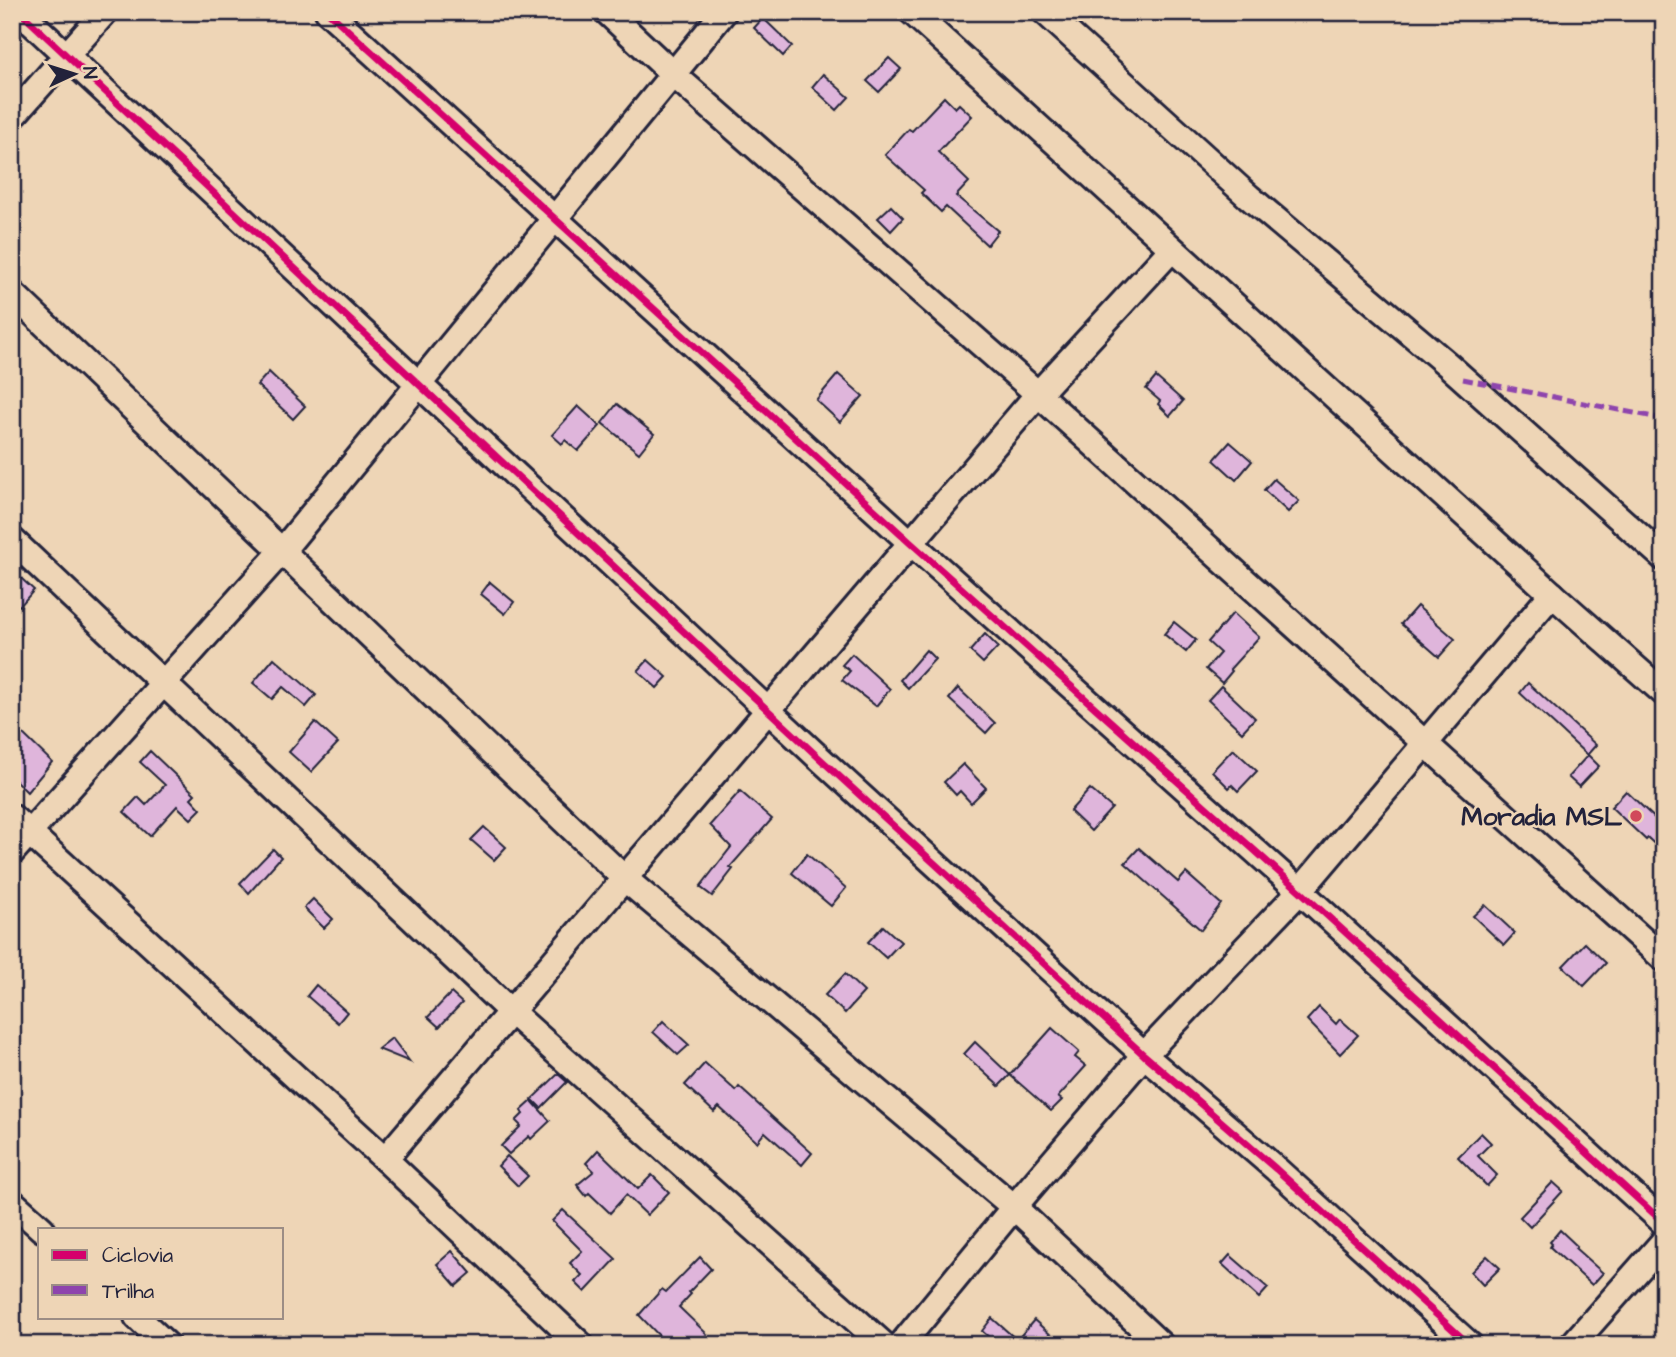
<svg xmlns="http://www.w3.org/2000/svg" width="1676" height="1357" font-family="'Architects Daughter',sans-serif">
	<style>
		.building { fill: #dfb5db; stroke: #22223b; stroke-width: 2 }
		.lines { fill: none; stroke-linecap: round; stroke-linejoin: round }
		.minor-casing { stroke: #22223b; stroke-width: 30 }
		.minor { stroke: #eed5b6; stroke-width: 24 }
		.quiet { stroke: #8e44ad; stroke-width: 5; stroke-dasharray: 10 5; stroke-linecap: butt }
		.cycleway-casing { stroke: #eed5b6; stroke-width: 11 }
		.cycleway { stroke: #d6006c; stroke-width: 7 }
		.poi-dot { fill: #d1495b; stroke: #eed5b6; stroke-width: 2.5 }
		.labels { text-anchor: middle; stroke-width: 5; stroke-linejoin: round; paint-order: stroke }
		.poi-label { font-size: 26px; font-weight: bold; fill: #22223b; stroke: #eed5b6; text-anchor: end }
	</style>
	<rect width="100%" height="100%" fill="#eed5b6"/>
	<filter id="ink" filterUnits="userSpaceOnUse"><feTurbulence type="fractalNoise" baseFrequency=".0143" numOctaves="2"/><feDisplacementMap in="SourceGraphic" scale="14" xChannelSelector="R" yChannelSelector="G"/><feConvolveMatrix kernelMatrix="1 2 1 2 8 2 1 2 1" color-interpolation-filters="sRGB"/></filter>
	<g filter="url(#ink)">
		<g class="building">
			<path d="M763,18l29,28 -9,10 -29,-28z"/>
			<path d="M889,58l12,11 -22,23 -12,-11z"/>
			<path d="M823,74l26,23 -12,13 -25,-23z"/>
			<path d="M944,97l11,11 4,-4 13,12 -34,36 31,30 -13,14 42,35 -11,14 -41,-38 -5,5 -20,-19 3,-3 -39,-35 24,-26 3,2z"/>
			<path d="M891,206l12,12 -12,13 -13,-13z"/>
			<path d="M269,372l36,34 -12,13 -36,-34z"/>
			<path d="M838,374l25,22 -23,26 -24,-22z"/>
			<path d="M1156,377l27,24 -13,15 -12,-12 2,-3 -14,-12z"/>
			<path d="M617,404l37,30 -15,19 -37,-30z"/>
			<path d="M578,406l22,20 -22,25 -13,-11 -3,4 -10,-9z"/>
			<path d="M1230,442l22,19 -16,19 -22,-20z"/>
			<path d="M1274,479l25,22 -11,11 -24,-22z"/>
			<path d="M12,570l22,20 -14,16 -8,-6z"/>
			<path d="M490,582l24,20 -9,12 -24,-20z"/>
			<path d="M1417,606l38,33 -16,18 -38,-33z"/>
			<path d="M1233,613l26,24 -29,32 2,2 -10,12 -16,-14 14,-16 -12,-11z"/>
			<path d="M1174,622l22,18 -10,12 -22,-18z"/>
			<path d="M985,634l13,13 -15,16 -13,-12z"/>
			<path d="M926,650l9,9 -27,29 -8,-8z"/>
			<path d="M852,654l38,35 -14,17 -34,-26 8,-9 -8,-6z"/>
			<path d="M274,658l42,37 -10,12 -23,-20 -11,12 -19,-16z"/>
			<path d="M648,660l19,17 -10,11 -19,-17z"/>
			<path d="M1528,683l68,62 -9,10 -67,-62z"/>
			<path d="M1221,686l34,32 -13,14 -34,-32z"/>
			<path d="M958,688l37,35 -9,10 -37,-34z"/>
			<path d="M315,722l23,21 -27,29 -22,-20z"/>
			<path d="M21,732l31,30 -25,30 -15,-15v-35z"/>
			<path d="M1233,749l24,22 -19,20 -6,-6 -3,3 -17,-17z"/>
			<path d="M150,751l45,43 -4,4 10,11 -10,10 -14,-13 -27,30 -26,-24 14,-15 8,8 19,-20 -25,-23z"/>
			<path d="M1588,755l11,11 -20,21 -11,-10z"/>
			<path d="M963,764l23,24 -15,15 -11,-12 -4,4 -12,-13z"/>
			<path d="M1090,789l22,19 -21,23 -21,-20z"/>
			<path d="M740,791l32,28 -42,48 3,2 -21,27 -12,-9 31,-40 -21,-22z"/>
			<path d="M1626,791l38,36v26l-16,-15 -2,2 -35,-33z"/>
			<path d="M484,827l22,20 -12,13 -23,-20z"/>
			<path d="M1139,848l39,34 8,-9 35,31 -20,26 -76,-67z"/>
			<path d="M273,849l8,8 -32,36 -9,-10z"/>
			<path d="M807,854l39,34 -15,18 -39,-33z"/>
			<path d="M313,899l20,20 -9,9 -20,-20z"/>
			<path d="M1485,905l30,28 -11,12 -31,-29z"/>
			<path d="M883,926l18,16 -15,16 -18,-16z"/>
			<path d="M1585,943l21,20 -22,23 -21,-20z"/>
			<path d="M845,974l19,18 -19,21 -20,-18z"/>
			<path d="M316,985l31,27 -9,11 -31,-27z"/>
			<path d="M451,993l11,10 -23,24 -11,-10z"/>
			<path d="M1319,1007l17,17 4,-5 18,16 -18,19 -33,-34z"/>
			<path d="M663,1021l26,24 -11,10 -25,-23z"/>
			<path d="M1052,1028l27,24 -4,5 11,9 -28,31 4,3 -11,11 -41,-36z"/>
			<path d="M392,1038l18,24 -32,-13z"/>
			<path d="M975,1042l35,33 -11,11 -35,-32z"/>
			<path d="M705,1063l31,28 3,-4 73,66 -10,12 -37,-33 -8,10 -38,-35 -5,5 -29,-27z"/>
			<path d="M558,1074l9,8 -26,26 -9,-9z"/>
			<path d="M532,1101l18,20 -19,18 -2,-3 -20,18 -8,-8 20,-20 -5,-5 7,-7 -2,-3z"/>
			<path d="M1481,1133l10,10 -13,13 19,19 -10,11 -29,-29z"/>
			<path d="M598,1150l40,39 14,-14 17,17 -22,23 -21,-20 -16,18 -21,-20 -3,3 -9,-11 17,-14 -8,-8z"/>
			<path d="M507,1156l21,20 -10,10 -20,-20z"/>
			<path d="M1553,1182l10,9 -33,36 -10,-10z"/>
			<path d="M563,1210l53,49 -31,33 -10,-10 7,-7 -12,-12 12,-12 -30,-30z"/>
			<path d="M1560,1230l17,16 -2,2 28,25 -11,12 -42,-38 2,-3 -2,-2z"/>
			<path d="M452,1251l19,22 -15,13 -19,-22z"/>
			<path d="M1230,1255l38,33 -9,10 -37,-34z"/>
			<path d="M1487,1256l13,12 -17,17 -12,-13z"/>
			<path d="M700,1257l11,12 -22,23 2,2 -12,13 28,27 -3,4 8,7h-44l-29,-30 23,-26 4,3z"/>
			<path d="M992,1318l25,22 17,-20 17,15 -9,10h-44l-16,-14z"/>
		</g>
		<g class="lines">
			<g class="minor-casing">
				<g id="minor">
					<path d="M20,12l797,744 327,299 132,114 194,176"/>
					<path d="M328,12l583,531 389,348 364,332"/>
					<path d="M607,12l67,63 364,319 626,565"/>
					<path d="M912,12l640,582 112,99"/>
					<path d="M1045,12l204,185 198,167 217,194"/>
					<path d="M12,117l93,-105"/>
					<path d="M12,293l612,585 390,329 147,138"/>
					<path d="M12,540l497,470 375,335"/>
					<path d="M12,817l373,342 196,186"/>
					<path d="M12,852l270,-301 442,-539"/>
					<path d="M385,1159l653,-765 134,-145"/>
					<path d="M12,1202l30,27"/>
					<path d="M137,1317l30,28"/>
					<path d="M901,1345l113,-138 130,-152 156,-164 252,-297"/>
					<path d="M1572,1345l92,-104"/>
				</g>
			</g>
			<use href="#minor" class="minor"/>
			<path class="quiet" d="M1463,379l201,40"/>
			<g class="cycleway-casing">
				<g id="cycleway">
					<path d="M20,12l797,744 327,299 132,114 194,176"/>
					<path d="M328,12l583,531 389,348 364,332"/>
				</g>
			</g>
			<use href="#cycleway" class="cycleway"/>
		</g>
	</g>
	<circle class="poi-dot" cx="1636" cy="816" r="7"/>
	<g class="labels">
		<g class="poi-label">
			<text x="1622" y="825">Moradia MSL</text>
		</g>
	</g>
	<rect width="1676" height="1357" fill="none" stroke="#eed5b6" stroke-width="42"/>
	<rect x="21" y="21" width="1634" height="1315" fill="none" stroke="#22223b" stroke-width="2.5" filter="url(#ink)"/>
	<rect x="38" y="1228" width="245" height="91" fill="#eed5b6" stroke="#9c8d85" stroke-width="2"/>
	<rect x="52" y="1250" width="35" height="10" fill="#d6006c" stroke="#9c8d85" stroke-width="2"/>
	<text x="102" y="1262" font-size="21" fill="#22223b">Ciclovia</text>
	<rect x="52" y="1285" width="35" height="10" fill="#8e44ad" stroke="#9c8d85" stroke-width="2"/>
	<text x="102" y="1298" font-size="21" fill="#22223b">Trilha</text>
	<g transform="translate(74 74) rotate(86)" stroke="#eed5b6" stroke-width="5" paint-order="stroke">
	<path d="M0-5L12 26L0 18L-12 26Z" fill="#22223b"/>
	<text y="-10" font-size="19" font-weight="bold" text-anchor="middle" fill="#22223b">N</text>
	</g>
</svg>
